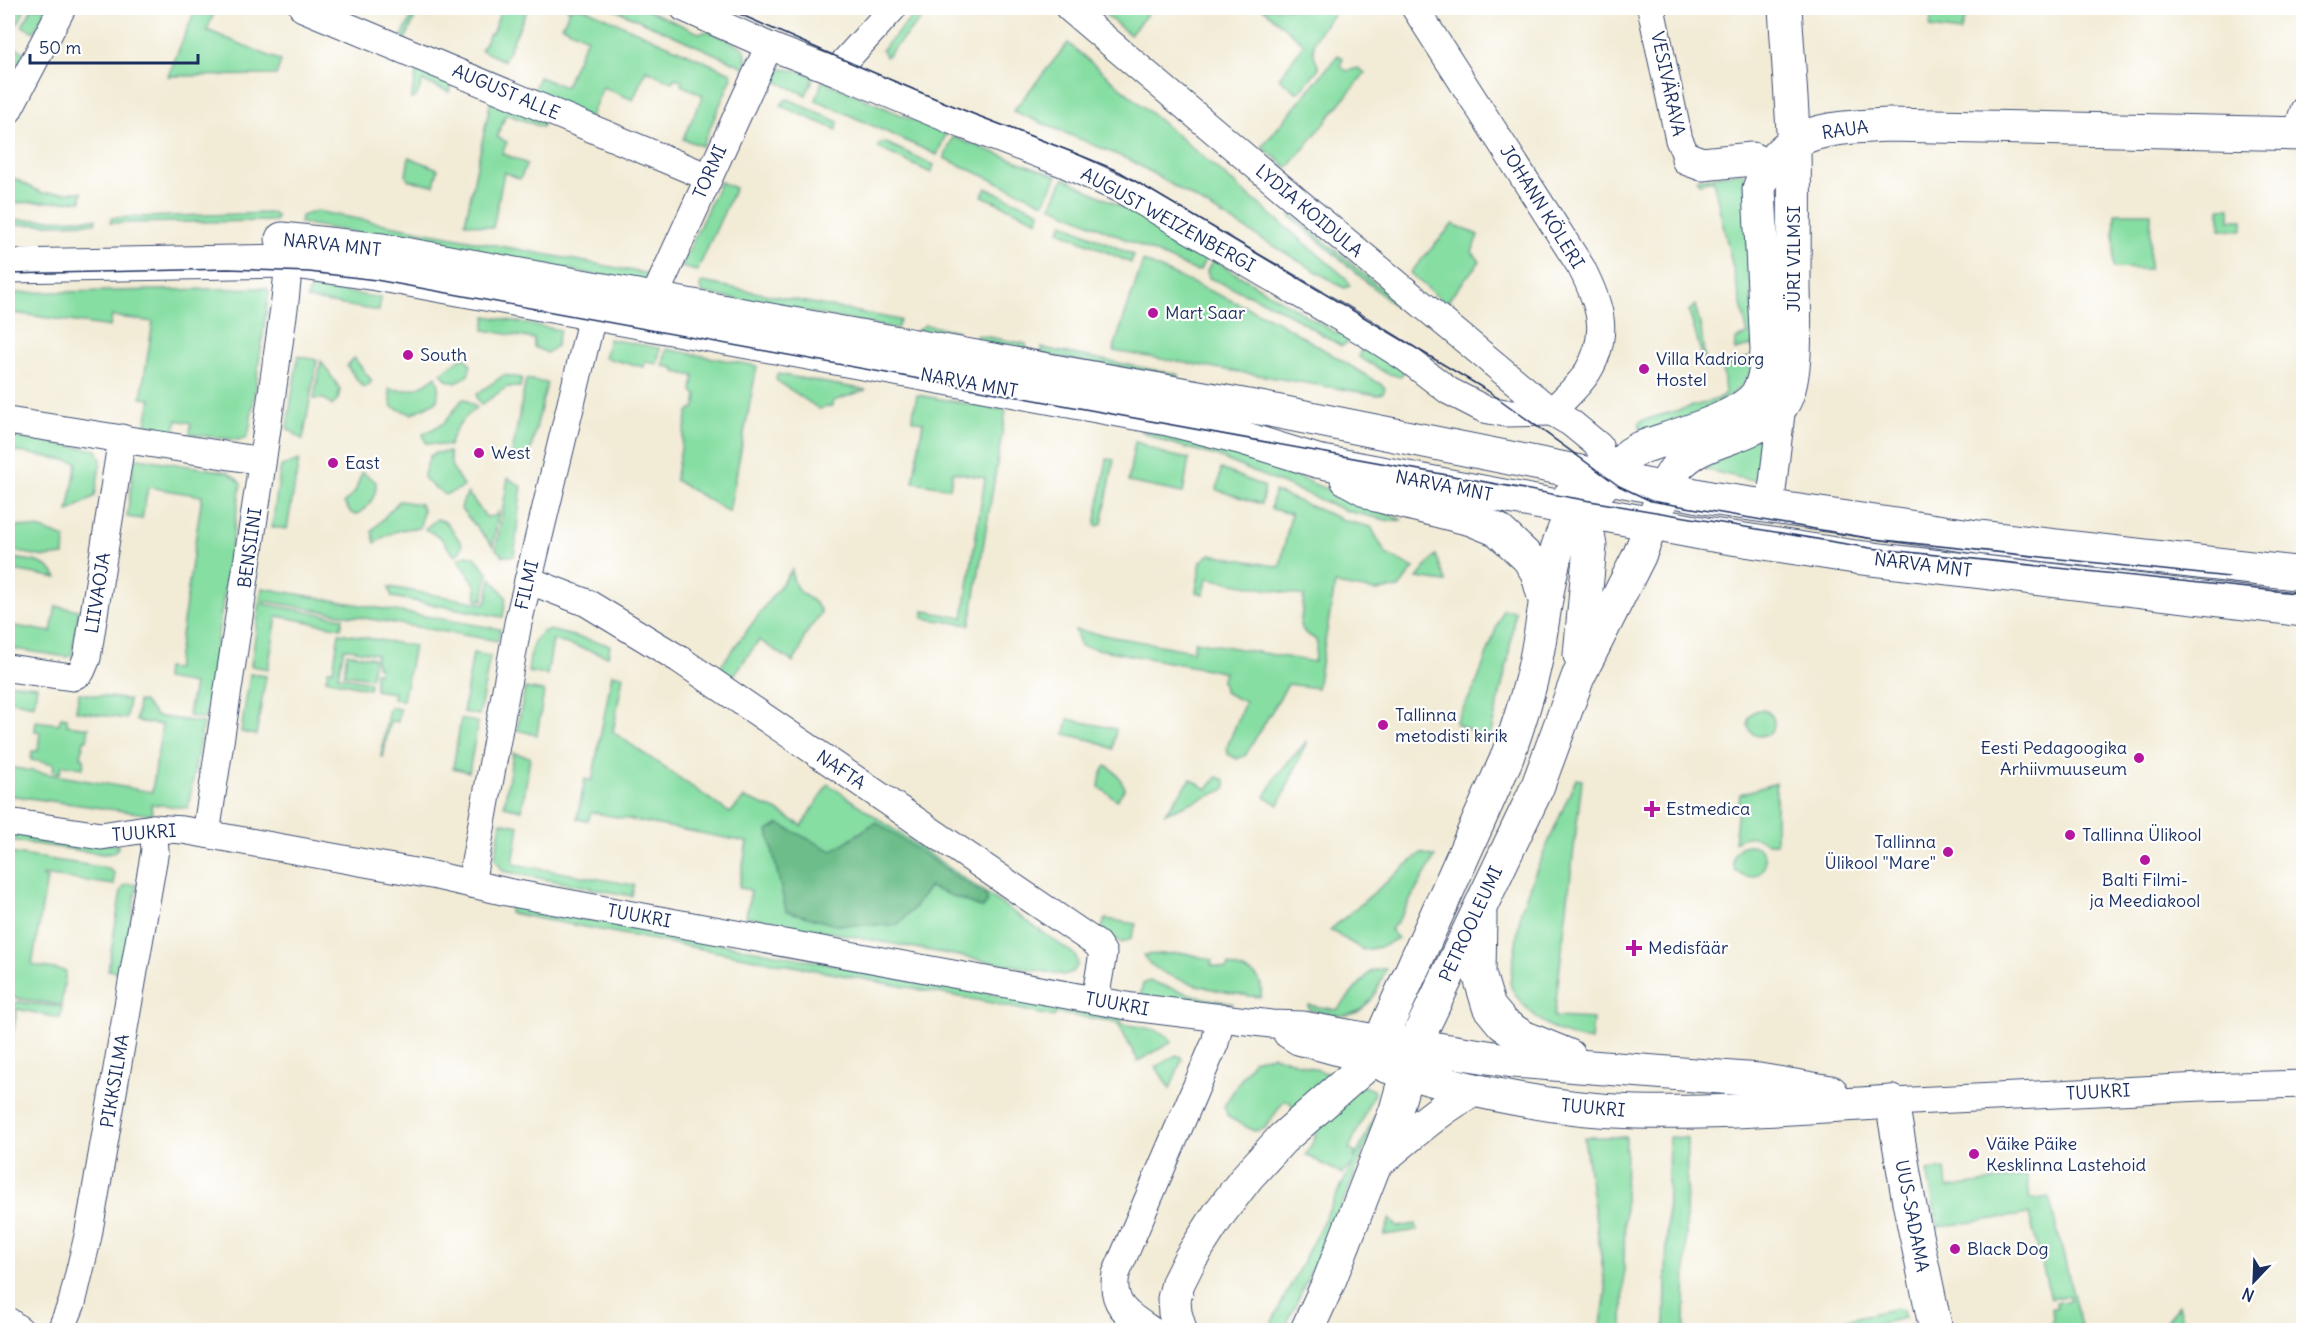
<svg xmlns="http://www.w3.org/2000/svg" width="2311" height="1338" font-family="Delius,sans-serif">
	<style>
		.green { fill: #86dea3; stroke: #508680; stroke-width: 1.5 }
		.forest { fill: #6cbd89; stroke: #447674; stroke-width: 1.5 }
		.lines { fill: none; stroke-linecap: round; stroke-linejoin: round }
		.street-casing { stroke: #3b4b70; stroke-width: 29 }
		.secondary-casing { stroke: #3b4b70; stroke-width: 35 }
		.street { stroke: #fff; stroke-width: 27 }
		.secondary { stroke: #fff; stroke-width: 33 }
		.tram { stroke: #1b2f5e; stroke-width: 1.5 }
		.poi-dot { fill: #b5179e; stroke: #fff; stroke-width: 2 }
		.labels { text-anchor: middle; stroke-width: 4.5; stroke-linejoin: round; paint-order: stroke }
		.street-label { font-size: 18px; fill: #1b2f5e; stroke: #fff }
		.poi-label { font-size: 18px; fill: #1b2f5e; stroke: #fff; text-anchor: start }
	</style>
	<rect width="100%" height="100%" fill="#fff"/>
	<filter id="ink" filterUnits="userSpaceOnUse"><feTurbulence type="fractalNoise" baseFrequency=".0167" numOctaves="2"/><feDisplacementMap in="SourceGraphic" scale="12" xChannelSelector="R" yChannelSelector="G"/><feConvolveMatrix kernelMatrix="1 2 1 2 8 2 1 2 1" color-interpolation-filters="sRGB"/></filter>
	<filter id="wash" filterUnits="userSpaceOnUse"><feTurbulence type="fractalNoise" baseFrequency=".008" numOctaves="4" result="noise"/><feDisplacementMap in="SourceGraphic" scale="24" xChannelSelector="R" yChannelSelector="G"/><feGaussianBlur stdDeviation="1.35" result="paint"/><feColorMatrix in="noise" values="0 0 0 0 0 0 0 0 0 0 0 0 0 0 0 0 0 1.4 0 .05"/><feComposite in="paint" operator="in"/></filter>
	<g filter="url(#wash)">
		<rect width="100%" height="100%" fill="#f2ebd5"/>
		<g class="green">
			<path d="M8,8h10l6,3 -6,13 -10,-5z"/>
			<path d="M29,8h18l-13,24 -12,-6 10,-17z"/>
			<path d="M196,8h20l-9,22 74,31 -5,14 -108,1z"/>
			<path d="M416,8h16l-4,9 -11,-4 -12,27 -4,-2z"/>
			<path d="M502,8h26l-24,53 -23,-11 9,-16h2z"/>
			<path d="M566,8h18l147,65 1,4 -30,69 -19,-7 20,-44 -22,-10 1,-4 -7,-3 -3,4 -26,-12 -13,30 -30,-13 -13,31 -58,-24 7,-17 26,10 22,-49 -25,-12 8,-16z"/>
			<path d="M612,8h31l56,25 10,-2 35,17c3,7 3,12 0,19z"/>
			<path d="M920,8h16l-6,1 -44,48 -4,-7z"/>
			<path d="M1101,8h51l-22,27 -30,-25z"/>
			<path d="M1262,8h77c-17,21 -35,32 -20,60l-19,23 -4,1 -17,-14 25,-34z"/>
			<path d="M1932,8h37l-9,24 -30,-4z"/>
			<path d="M8,35l6,3 -4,7 14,7 -16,32z"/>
			<path d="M1068,43l278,235 4,8 -6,2 -212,-127 -119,-50z"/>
			<path d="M1338,55l5,3 -3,8 7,5 11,-3 7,5 -77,95 -26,-21z"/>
			<path d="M418,64l37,15 -6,13 -26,-11 -7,16 -5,2z"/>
			<path d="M783,69l17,2 14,6 -8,18 -37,-17z"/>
			<path d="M822,81c41,16 81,36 124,53l-9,21 -121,-55z"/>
			<path d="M492,95l54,22 -4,10 -36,-13 -9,23 10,5 -5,11 25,11 -7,15 -16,-7 -11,56 -28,-5z"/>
			<path d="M788,99l50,23 -1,8 -56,-24 3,-5z"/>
			<path d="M953,137l104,39 -13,27 -100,-45z"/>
			<path d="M884,142l50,23 -3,8 -53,-25 2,-4z"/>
			<path d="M409,157l29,12 -4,16 -25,-5 -3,-4z"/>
			<path d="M1742,172l4,8 8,165 -19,5v-9l3,-3 10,-3 -35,-155 -14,3 -3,-4z"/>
			<path d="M8,175l34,18 40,-1 -1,9 -73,2z"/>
			<path d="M1064,178l70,35 73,43 -7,14 -4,1 -145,-65z"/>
			<path d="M720,182l15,6 -38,83 -16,-4z"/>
			<path d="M986,188l54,24 -2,9 -56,-25z"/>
			<path d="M2220,208h10v12h13v10l-23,-1z"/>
			<path d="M316,211l333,63 -7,9 -342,-60 1,-7z"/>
			<path d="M273,213l4,4 -2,4 -165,2 2,-5z"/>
			<path d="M2115,213h36l-2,56 -36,-1z"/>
			<path d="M1292,214l111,93h-7l-106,-91z"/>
			<path d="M96,219l-1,4 -87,2v-5z"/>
			<path d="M1063,223l70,32 -2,8 -72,-32z"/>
			<path d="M1453,224l25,11 -6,17 8,9 -31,38 1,3 -2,4 -38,-33z"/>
			<path d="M1213,260l123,73 17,3 -5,7 -7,3 -64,-39 -68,-29 -2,-7z"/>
			<path d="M1143,261l134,60 105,64 3,3 -2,5 -6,2 -264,-44z"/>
			<path d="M702,282l198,38 -3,9 -195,-36 -2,-6z"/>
			<path d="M316,287l65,11 -2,13 -72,-12 2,-8z"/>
			<path d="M267,288l2,4 -20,140 -3,6 -9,2 -47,-6 1,-11 -14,-3 -2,12 -29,-8 5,-25 -10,-1 12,-76 -41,-6 -2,11 -102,-15v-19z"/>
			<path d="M1695,305l6,24 5,41 -17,-59z"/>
			<path d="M486,316l74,14 -4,16 -9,7 -13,-6v-8l-50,-9z"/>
			<path d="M925,325l33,6 1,8 -43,-8z"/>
			<path d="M977,335l49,9 2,7 -55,-9z"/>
			<path d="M609,339l51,9 -3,16 -12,-2 -1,5 -40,-9z"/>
			<path d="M1363,341l43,28 -6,8 -14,-4 -27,-16z"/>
			<path d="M1042,348l137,27 -3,3 -134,-24z"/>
			<path d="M666,349l91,17 -28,146 -54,-32 13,-68 7,-5 2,-11 -5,-5 2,-15 -19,-4v-4l-12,-2z"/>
			<path d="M298,356l19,4 -14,80 -16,-12z"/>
			<path d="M464,356l7,9 -3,10 -12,8 -9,-3 -6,-7z"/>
			<path d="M1753,356c0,48 -75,64 -112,78l-2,-12 5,-2 71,-20 10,-6 -2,-25 3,-4z"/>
			<path d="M354,358l18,23 -6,6 -4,-1 -15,-20z"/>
			<path d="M321,361l19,28 -2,10 -6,7 -7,-7h-11z"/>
			<path d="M777,374l89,16 -33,11 -1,5 -13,3 -43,-29z"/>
			<path d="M504,375l18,3 -2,9h-13l-26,18 -4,-7v-4z"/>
			<path d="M436,376l3,9 -2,16 -25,13 -20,-7 -3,-18c20,4 32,-1 47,-13z"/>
			<path d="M526,379l21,4 -17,70 -19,6z"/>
			<path d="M917,395l89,15 -36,215 -47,-7 1,-7 39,7 22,-140 -32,-6 -3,16 -37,-6 10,-60 -11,-2z"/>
			<path d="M465,399l12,9c-15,11 -23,20 -28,38l-23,-3 -3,-9 21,-11 18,-23z"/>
			<path d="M1139,430l58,6 205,84 -12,1 -43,-10 -131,-55 -53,-15z"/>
			<path d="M1768,433l-3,47 -20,-1 -53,-13z"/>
			<path d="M8,436l89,14 4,9 -6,37 -27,16 9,-50 -69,-12z"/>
			<path d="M1135,441l30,13 24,5 -6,34 -55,-11z"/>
			<path d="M449,452l3,16 12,19 -19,8 -20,-15 -1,-6 6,-18 5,-3z"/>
			<path d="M138,458l89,14 9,6 5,6 -36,235 -17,-3 6,-32 -29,-5 1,-11 10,1 26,-173 -54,-9 -6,32 -15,-2 7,-55z"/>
			<path d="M1107,459l7,1 -12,64 -4,2 -3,-1z"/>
			<path d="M299,460l-12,69 -15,-2 9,-61z"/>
			<path d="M1221,469l44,18 -4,17 -44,-14z"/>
			<path d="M362,472l14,10c1,15 -7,25 -20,33l-5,-2 -7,-10 11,-11z"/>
			<path d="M508,478l14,9c-5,24 -4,46 -8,69h-11l-7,-7z"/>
			<path d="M1274,491l72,30 25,6 15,27 28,14 -15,20 -23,3 -41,-7 -18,104 -29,-4 -43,72 -8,3 -9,-5 -1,-7 18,-45 -21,-10 -1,-9 -2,-1 3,-10 -143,-26 -6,-16 118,21 2,-10 119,21 3,-19 -2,-4 -10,-6 -5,-7 4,-30 -97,-18 -3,16 -8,-2 5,-30 9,-8 70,13 11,-53 -20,-5z"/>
			<path d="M468,493l18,24 9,-1 4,-5 -6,35 -32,-37 2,-8z"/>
			<path d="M399,501l21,3 3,6 -3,18c-18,0 -30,4 -45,15l-3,-12z"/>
			<path d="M437,519l9,3 16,22 -1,6 -6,6 -14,-18 -16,-9z"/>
			<path d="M20,526l21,3 24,9 -1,17 -19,2 -37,-7v-22z"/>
			<path d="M466,555l9,2 13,16 -5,27 -6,-1 -2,-15 -17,-25z"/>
			<path d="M1436,555l10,27 -29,-4z"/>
			<path d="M8,558c18,2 40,1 49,20l-49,-9z"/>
			<path d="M792,570c1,30 24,24 29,43l-16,22 -5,16 -7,11 -34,-22 -27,38 -13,-10z"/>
			<path d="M491,578l15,19 -3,20 -111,-20 -3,-10 97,17z"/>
			<path d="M262,588l238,41 -2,12 -233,-40 -1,3 79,14 -2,10 -64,-12 -9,53 -17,-3z"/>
			<path d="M56,606l23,4 -7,45 -4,2 -60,-9v-23l43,7z"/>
			<path d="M1503,609l12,2 -7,49 -19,81 -34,-18 21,-38z"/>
			<path d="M549,630l61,15 -2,11 -55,-16 -6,35 -19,-3c2,-14 3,-40 21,-42z"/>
			<path d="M339,633l75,13 -11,54 -10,-1 1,-6 -19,-3v-18l3,1 1,-6 -3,-1v-12l-32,-6 -6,28 32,6 -1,7 -43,-10 2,-9h5z"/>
			<path d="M347,653l27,5 -3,20 -27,-4z"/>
			<path d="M473,653l17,3 -11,59 -16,-3z"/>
			<path d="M250,674l16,2 -10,59 -15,-3z"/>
			<path d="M612,674l11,2 -10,56 117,81 14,-15 32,12 26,16 26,-42 246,170c8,11 1,19 -11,21l-317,-58 5,-27 -12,-2 8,-46 -156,-30 -3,9 -11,-2 8,-40 7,2z"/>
			<path d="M8,683l29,3 -3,19 -26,-5z"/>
			<path d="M525,688l19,3 -7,44 -20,-5z"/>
			<path d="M79,693l50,7 -3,19 -50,-8z"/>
			<path d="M138,701l6,1 12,14 47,7 -15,85 -37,-4 1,11 -144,-20v-28l144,25 10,-67 -26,-4z"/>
			<path d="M389,707l11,2 -2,13 -8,-1 -7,36 -2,-1z"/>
			<circle cx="1761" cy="723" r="13"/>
			<path d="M61,717l6,1v7l22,3 -2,12h-3l-3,17 3,1 -1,10 -21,-3 -2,8 -7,-2 1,-7 -23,-4 1,-9h6l2,-19 -5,-1 1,-10 23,3z"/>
			<path d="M461,719l17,3 -9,50 -16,-4z"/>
			<path d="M1068,719l48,10 -3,20 -18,-8 -30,-7z"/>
			<path d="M1307,741l-28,64 -14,-8 13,-23z"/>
			<path d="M513,753l17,4 -8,53 -18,-4z"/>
			<path d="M1106,766c10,4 14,13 19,22l-8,12 -18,-13 2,-13z"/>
			<path d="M1217,777l8,3 1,6 -2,4 -59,23 26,-34 16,10z"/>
			<path d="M1576,779l6,1 -28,237 39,2 -2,22c-31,-6 -48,-15 -69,-38 -5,-7 -10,-11 -12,-20l11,-73 11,-30z"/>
			<path d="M1776,783v60h-9c-12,-8 -21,-8 -33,-1l6,-48z"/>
			<path d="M501,822l18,4 -6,38 121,21 -2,11 -129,-25 -8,-13z"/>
			<path d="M8,834l110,11v3l-5,5 -10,1 -95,-14z"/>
			<circle cx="1749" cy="861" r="16"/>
			<path d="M8,853l99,15 7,5v12l-71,-10v2l4,1 -15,87 34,6 -5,34 -53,-8z"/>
			<path d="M1421,853l14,4 -37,64 -8,9 8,8 -17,9 -18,3 -33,-20z"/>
			<path d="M130,884l7,1 -15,88 -14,-3 13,-79 4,-6z"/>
			<path d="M511,905l611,113 -1,6c15,3 44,3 51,18l-34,19 -21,-39 -61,-9 -2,4 -67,-15 -478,-89z"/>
			<path d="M1106,919l30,5 -5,15 -9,4 -20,-12 1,-7z"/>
			<path d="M1185,953l27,7 -1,5 15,4 2,-4c21,8 36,6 33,32 -26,-1 -106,-17 -118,-42z"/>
			<path d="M1386,968c-7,19 -16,44 -39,47 -11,2 -27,-3 -38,-5l-1,-5 29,5 34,-39z"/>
			<path d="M1149,981l50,16 35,7 -80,-5 -14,-3 3,-12z"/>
			<path d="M19,1002l43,5 -2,11 -43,-9 -9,56v-60z"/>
			<path d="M1176,1055l5,2 1,2 -12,30 -14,-22z"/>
			<path d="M1273,1055l57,19 5,5 -38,31 -9,-9h-4l-20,28 -10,2 -26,-14 -4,-11 29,-46z"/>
			<path d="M1361,1085l12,5 1,3 -25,56 7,4 -2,7 31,-66 -34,90 -67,146h-16l85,-167 -11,11 -36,-19 9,-17 1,-16z"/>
			<path d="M1584,1137h42l-3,193h-23l6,-38z"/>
			<path d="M1669,1137l18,1 -2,192h-20z"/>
			<path d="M1945,1169l2,19 80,-12 3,24 19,-3 33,133h-33l4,-12 -1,-10h5l-1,-5 14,-3 -1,-5 -18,4 -22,-85 -91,13 -11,-56z"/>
			<path d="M1390,1219l8,8 18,-3 1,6 -33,5z"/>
			<path d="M2178,1305l7,25 11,-3 1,3h-66l35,-7z"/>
			<path d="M1897,1308l6,2 2,8 -53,12h-51z"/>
		</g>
		<path class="forest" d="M876,822l111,75v5l-5,6 -53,-21 -14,20 -18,18h-62l-49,-14 -18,-80 11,-7 53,27z"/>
	</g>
	<g filter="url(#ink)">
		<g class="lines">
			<g class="street-casing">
				<g id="street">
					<path d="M303,8l405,169"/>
					<path d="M684,8l85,38 70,27 124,52 102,39 59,27 239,140 43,27 43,33 35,18 21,4 47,-1"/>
					<path d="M1069,8l227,192 256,212 19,11 28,23 9,32"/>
					<path d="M1415,8l166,259c19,37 30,67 6,106 -9,14 -24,26 -35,39"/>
					<path d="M1651,8l28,132 9,19"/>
					<path d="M839,73l6,-12 48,-53"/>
					<path d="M8,111l54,-103"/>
					<path d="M2296,134l8,-24"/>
					<path d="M634,304l19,-4 116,-254"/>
					<path d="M8,421l254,40"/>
					<path d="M1770,508l12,-103"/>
					<path d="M528,580l59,23 92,56 418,285 6,9 -8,47"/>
					<path d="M8,668l64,9 9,-5 6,-14 35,-220"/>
					<path d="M8,822l93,14 52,-8 30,2 254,46 70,16 625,115 139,17 32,1 78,14"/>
					<path d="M206,834l53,-349 26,-184 6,-59"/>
					<path d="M471,884l47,-261 79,-327"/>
					<path d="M1287,1034l11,7 73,20"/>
					<path d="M1892,1102l310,-15 102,-3"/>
					<path d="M8,1321l12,9"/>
					<path d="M61,1330l11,-27 16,-67 67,-386 -2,-22"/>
					<path d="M1151,1330c-23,-15 -41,-25 -35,-56l99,-231 6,-26"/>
				</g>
			</g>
			<g class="secondary-casing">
				<g id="secondary">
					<path d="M1688,159l14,5 50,-5 15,8"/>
					<path d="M282,239l100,11 883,159 445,89 268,39 326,37"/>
					<path d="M8,266l281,-5 88,13 791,145 75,19 74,23 389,73 149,23 449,53"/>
					<path d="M1347,479l29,16 95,24 27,11 30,28 9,14 8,28"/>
					<path d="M1569,497c13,15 18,29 21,49l-10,109"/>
					<path d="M1480,915l-1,59 10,33 14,17 20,13 46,19"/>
					<path d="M1393,1042l120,19 246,19 72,12"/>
					<path d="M1386,1066c81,25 165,44 250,46 85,2 171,-5 256,-10"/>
					<path d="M1892,1102l17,100 27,128"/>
					<path d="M1376,1163c32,-25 61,-54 98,-73"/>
					<path d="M1180,1330l-5,-17 -1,-14 4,-16 12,-24 29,-45 29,-38 34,-37 89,-78 135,-301c12,-33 23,-67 30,-101 9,-44 11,-90 29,-131l65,-74 10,-6c29,-11 100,-29 117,-54 9,-14 9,-28 10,-44l-8,-161c19,-62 75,-61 129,-64l416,9"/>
					<path d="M1307,1330l21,-46 68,-174 18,-64 123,-258 41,-111 61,-121 31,-79c24,-43 84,-33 112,-72 17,-24 12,-90 12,-121 0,-44 1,-88 0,-131 -2,-49 -6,-97 -9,-145"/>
				</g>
			</g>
			<use href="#street" class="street"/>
			<use href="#secondary" class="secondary"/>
			<g class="tram">
				<path d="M726,8c81,36 162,72 245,105 50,20 100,37 149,59l368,219 131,95 32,15 223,38 355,38"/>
				<path d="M8,274l220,-5 81,3 67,8 1214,221 280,47 434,46"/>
			</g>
		</g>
	</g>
	<g class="poi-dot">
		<circle cx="1153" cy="313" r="6"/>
		<circle cx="408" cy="355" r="6"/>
		<circle cx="1644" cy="369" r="6"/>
		<circle cx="479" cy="453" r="6"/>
		<circle cx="333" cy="463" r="6"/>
		<circle cx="1383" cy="725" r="6"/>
		<circle cx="2139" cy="758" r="6"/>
		<path d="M1649 800h6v6h6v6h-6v6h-6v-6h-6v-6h6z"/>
		<circle cx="2070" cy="835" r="6"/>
		<circle cx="1948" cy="852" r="6"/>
		<circle cx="2145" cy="860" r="6"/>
		<path d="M1631 939h6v6h6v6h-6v6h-6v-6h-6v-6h6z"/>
		<circle cx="1974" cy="1154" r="6"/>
		<circle cx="1955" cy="1249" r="6"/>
	</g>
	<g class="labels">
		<g class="street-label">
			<text transform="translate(1668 84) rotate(78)" y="6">VESIVÄRAVA</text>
			<text transform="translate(506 92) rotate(23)" y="6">AUGUST ALLE</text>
			<text transform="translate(1845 130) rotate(-8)" y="6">RAUA</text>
			<text transform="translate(710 172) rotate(-66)" y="6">TORMI</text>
			<text transform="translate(1542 207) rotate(58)" y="6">JOHANN KÖLERI</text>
			<text transform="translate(1309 211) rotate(40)" y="6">LYDIA KOIDULA</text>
			<text transform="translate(1168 220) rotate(29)" y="6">AUGUST WEIZENBERGI</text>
			<text transform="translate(332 245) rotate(6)" y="6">NARVA MNT</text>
			<text transform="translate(1794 259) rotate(-90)" y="6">JÜRI VILMSI</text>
			<text transform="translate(969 383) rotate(10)" y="6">NARVA MNT</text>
			<text transform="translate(1444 486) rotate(11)" y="6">NARVA MNT</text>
			<text transform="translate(250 548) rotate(-82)" y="6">BENSIINI</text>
			<text transform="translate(1923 565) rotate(7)" y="6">NARVA MNT</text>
			<text transform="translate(527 585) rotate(-77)" y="6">FILMI</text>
			<text transform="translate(98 593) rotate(-81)" y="6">LIIVAOJA</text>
			<text transform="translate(841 770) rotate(34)" y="6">NAFTA</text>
			<text transform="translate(144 833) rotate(-4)" y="6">TUUKRI</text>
			<text transform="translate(639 916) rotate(10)" y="6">TUUKRI</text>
			<text transform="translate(1471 924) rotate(-65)" y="6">PETROOLEUMI</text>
			<text transform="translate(1117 1004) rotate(10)" y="6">TUUKRI</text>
			<text transform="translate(115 1081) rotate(-80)" y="6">PIKKSILMA</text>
			<text transform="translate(2098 1092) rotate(-3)" y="6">TUUKRI</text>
			<text transform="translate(1593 1108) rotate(5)" y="6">TUUKRI</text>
			<text transform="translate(1912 1216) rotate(79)" y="6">UUS-SADAMA</text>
		</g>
		<g class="poi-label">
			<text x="1165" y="319">Mart Saar</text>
			<text x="420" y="361">South</text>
			<text x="1656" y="365">Villa Kadriorg<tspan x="1656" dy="21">Hostel</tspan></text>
			<text x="491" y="459">West</text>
			<text x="345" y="469">East</text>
			<text x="1395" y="721">Tallinna<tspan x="1395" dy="21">metodisti kirik</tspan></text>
			<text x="2127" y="754" text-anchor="end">Eesti Pedagoogika<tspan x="2127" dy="21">Arhiivmuuseum</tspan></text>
			<text x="1666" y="815">Estmedica</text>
			<text x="2082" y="841">Tallinna Ülikool</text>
			<text x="1936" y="848" text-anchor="end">Tallinna<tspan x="1936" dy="21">Ülikool "Mare"</tspan></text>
			<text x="2145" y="886" text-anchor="middle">Balti Filmi-<tspan x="2145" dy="21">ja Meediakool</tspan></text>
			<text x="1648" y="954">Medisfäär</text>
			<text x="1986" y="1150">Väike Päike<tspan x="1986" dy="21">Kesklinna Lastehoid</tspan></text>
			<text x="1967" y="1255">Black Dog</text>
		</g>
	</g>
	<rect width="2311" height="1338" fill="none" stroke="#fff" stroke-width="30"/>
	<g transform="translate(2254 1281) rotate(203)" stroke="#ffffff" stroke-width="4.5" paint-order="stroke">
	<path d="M0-4.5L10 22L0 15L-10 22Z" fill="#1b2f5e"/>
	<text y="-9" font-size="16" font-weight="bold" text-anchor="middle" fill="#1b2f5e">N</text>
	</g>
	<path d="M30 54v9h168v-9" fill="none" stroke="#1b2f5e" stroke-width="3"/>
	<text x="39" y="54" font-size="18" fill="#1b2f5e" stroke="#ffffff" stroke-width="4.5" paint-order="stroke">50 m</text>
</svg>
